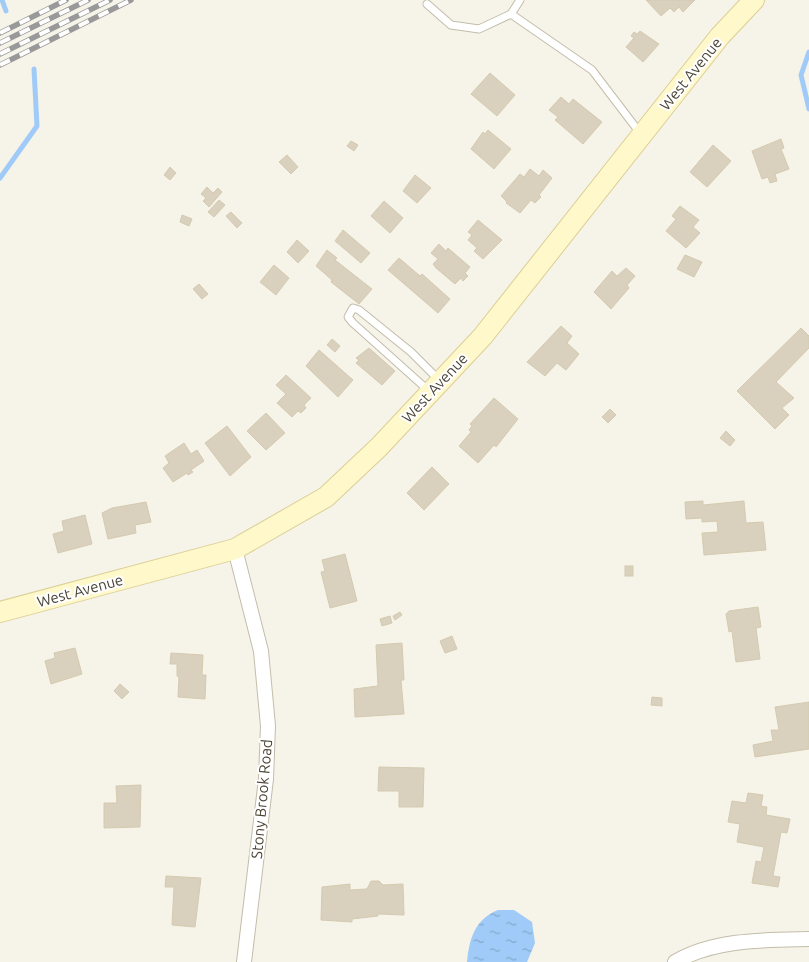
<svg xmlns="http://www.w3.org/2000/svg" width="809" height="962" font-family="Ubuntu,sans-serif">
	<style>
		.water { fill: url(#water-ripples) }
		.lines { fill: none; stroke-linecap: round; stroke-linejoin: round }
		.stream { stroke: #a0cbf8; stroke-width: 5 }
		.building { fill: #d9d1bd; stroke: #d5caaf }
		.lane-casing { stroke: #c3bdaa; stroke-width: 9 }
		.street-casing { stroke: #c3bdaa; stroke-width: 16 }
		.secondary-casing { stroke: #dbcf94; stroke-width: 22 }
		.lane { stroke: #fff; stroke-width: 7 }
		.street { stroke: #fff; stroke-width: 14 }
		.secondary { stroke: #fff8ca; stroke-width: 20 }
		.rail-casing { stroke: #999; stroke-width: 5.5 }
		.rail { stroke: #fff; stroke-width: 4; stroke-dasharray: 11; stroke-linecap: butt }
		.labels { text-anchor: middle; stroke-width: 4; stroke-linejoin: round; paint-order: stroke }
		.street-label { font-size: 15px; fill: #4b4536; stroke: #fff }
	</style>
	<defs>
		<pattern id="water-ripples" width="26" height="14" patternUnits="userSpaceOnUse" patternTransform="scale(1.25)"><rect width="26" height="14" fill="#a0cbf8"/><path d="M2 4q2-2 4 0t4 0M15 11q2-2 4 0t4 0" fill="none" stroke="#84a7ca"/></pattern>
	</defs>
	<rect width="100%" height="100%" fill="#f6f3e9"/>
	<path class="water" d="M498,910h16l18,12 3,21 -8,19h-60c2,-23 8,-43 31,-52z"/>
	<g class="lines">
		<g class="stream">
			<path d="M2,0l4,11"/>
			<path d="M809,52l-8,23 8,34"/>
			<path d="M0,178l37,-52 -3,-57"/>
		</g>
	</g>
	<g class="building">
		<path d="M646,0h49l-12,12 -4,-5 -5,5 -4,-4 -9,8z"/>
		<path d="M640,31l19,13 -16,18 -17,-15 8,-9 -3,-2 3,-4 3,2z"/>
		<path d="M490,73l25,22 -18,21 -26,-22z"/>
		<path d="M561,97l8,7 4,-5 29,23 -19,22 -28,-24 3,-3 -9,-7z"/>
		<path d="M488,130l23,19 -17,20 -23,-20 12,-17 2,2z"/>
		<path d="M781,139l3,9 -3,1 8,20 -14,5 2,7 -7,2 -2,-6 -6,2 -10,-28z"/>
		<path d="M351,141l7,4 -4,6 -7,-5z"/>
		<path d="M713,145l18,16 -24,26 -17,-15z"/>
		<path d="M287,155l11,12 -7,7 -12,-12z"/>
		<path d="M170,167l6,6 -6,7 -6,-5z"/>
		<path d="M530,169l9,7 4,-6 9,8 -13,17 2,2 -6,6 -4,-3 -11,13 -14,-10 1,-1 -6,-6 19,-22 4,3z"/>
		<path d="M415,175l16,13 -14,15 -14,-12z"/>
		<path d="M207,187l6,6 5,-5 4,4 -13,15 -6,-6 3,-3 -5,-4z"/>
		<path d="M219,200l6,5 -11,12 -6,-5z"/>
		<path d="M384,201l19,17 -13,15 -19,-17z"/>
		<path d="M680,206l19,14 -6,7 7,6 -14,15 -20,-17 10,-12 -4,-3z"/>
		<path d="M231,212l11,11 -5,5 -11,-12z"/>
		<path d="M182,215l10,4 -3,7 -9,-4z"/>
		<path d="M478,220l24,20 -19,19 -9,-8 3,-3 -9,-8 4,-5 -4,-3z"/>
		<path d="M343,230l27,23 -9,10 -26,-22z"/>
		<path d="M297,240l12,11 -11,12 -11,-11z"/>
		<path d="M439,244l7,7 2,-3 22,19 -5,6 3,3 -5,5 -2,-3 -6,6 -19,-16 -3,-4 5,-5 -7,-6z"/>
		<path d="M327,250l10,8 -2,2 37,29 -13,15 -28,-22 1,-2 -16,-14z"/>
		<path d="M685,255l17,7 -8,15 -17,-8z"/>
		<path d="M399,258l21,18 2,-2 28,25 -12,14 -50,-43z"/>
		<path d="M274,265l15,13 -13,17 -16,-13z"/>
		<path d="M626,268l9,8 -8,9 2,3 -18,21 -17,-17 18,-21 5,5z"/>
		<path d="M199,284l9,10 -6,5 -9,-10z"/>
		<path d="M561,326l11,10 -5,7 12,11 -13,16 -9,-7 -12,13 -18,-14z"/>
		<path d="M801,328l8,8v12l-33,34 18,16 -12,10 7,7 -14,14 -38,-38z"/>
		<path d="M332,339l8,7 -5,6 -8,-7z"/>
		<path d="M369,348l26,23 -13,14 -26,-22 3,-3 -3,-2z"/>
		<path d="M319,350l34,30 -15,17 -32,-31z"/>
		<path d="M286,375l25,23 -7,7 2,3 -5,5 -3,-2 -6,6 -15,-14 9,-9 -10,-9z"/>
		<path d="M494,398l24,21 -22,28 -2,-2 -16,18 -19,-17 12,-14 -2,-2 3,-4 -2,-2z"/>
		<path d="M610,409l6,6 -8,8 -6,-6z"/>
		<path d="M266,413l19,20 -19,17 -19,-19z"/>
		<path d="M227,426l24,31 -21,19 -25,-33z"/>
		<path d="M726,431l9,9 -5,6 -10,-8z"/>
		<path d="M184,443l7,11 6,-4 7,11 -13,9 2,2 -5,3 -1,-2 -14,9 -10,-14 6,-5 -4,-7z"/>
		<path d="M432,467l17,17 -25,26 -17,-17z"/>
		<path d="M703,501v4l41,-4 2,22 17,-1 3,28 -62,5 -2,-22 16,-1 -1,-11 -15,1v-4l-16,1 -1,-17z"/>
		<path d="M146,502l5,20 -16,3 1,8 -28,6 -6,-26 10,-5z"/>
		<path d="M85,515l7,29 -34,9 -5,-19 11,-3 -2,-10z"/>
		<path d="M345,554l12,47 -27,7 -9,-36 4,-1 -3,-11z"/>
		<rect x="625" y="566" width="8" height="10"/>
		<path d="M758,607l3,20 -5,1 4,31 -24,3 -4,-31 -3,1 -3,-18 3,-3z"/>
		<path d="M400,612l2,3 -7,5 -2,-4z"/>
		<path d="M390,616l2,7 -10,3 -2,-7z"/>
		<path d="M452,636l5,13 -12,4 -5,-12z"/>
		<path d="M402,643l2,37h-3l3,34 -49,3 -1,-28 24,-3 -2,-41z"/>
		<path d="M75,648l7,26 -31,10 -6,-23 10,-3 -1,-5z"/>
		<path d="M171,653l32,2 -1,20h4l-1,24 -27,-2 1,-20 -2,-1v-12h-7z"/>
		<path d="M120,684l9,8 -7,7 -8,-8z"/>
		<path d="M652,697l10,1v8l-11,-1z"/>
		<path d="M809,702v47l-54,8 -2,-12 20,-4 -2,-11h8l-4,-23z"/>
		<path d="M379,767l45,1 -1,39h-24v-16h-21z"/>
		<path d="M141,785l-1,42 -36,1v-25h13l-1,-17z"/>
		<path d="M748,793l15,2 -2,11 6,1 -1,8 24,4 -3,14 -6,-1 -8,44 7,1 -2,10 -26,-4 4,-22 5,1 3,-15 -27,-5 3,-18 -12,-2 4,-21 14,2z"/>
		<path d="M166,876l35,2 -6,49 -23,-2 2,-38h-9z"/>
		<path d="M371,881h8l4,4 20,-1 1,31 -26,-1v2l-26,3v3l-31,-2 1,-33 28,-3v6l17,-1z"/>
	</g>
	<g class="lines">
		<g class="lane-casing">
			<g id="lane">
				<path d="M427,4l24,21 28,4 32,-15 81,56 48,63"/>
				<path d="M511,14l9,-14"/>
				<path d="M429,391l-76,-68 -5,-6 5,-9 6,2 52,42 29,29"/>
			</g>
		</g>
		<g class="street-casing">
			<g id="street">
				<path d="M235,549l26,102 7,75 -2,53 -22,183"/>
				<path d="M675,962c39,-23 90,-22 134,-23"/>
			</g>
		</g>
		<g class="secondary-casing">
			<path id="secondary" d="M0,612l235,-63 91,-52 53,-50 104,-111 237,-300 34,-36"/>
		</g>
		<use href="#lane" class="lane"/>
		<use href="#street" class="street"/>
		<use href="#secondary" class="secondary"/>
		<g class="rail-casing">
			<g id="rail">
				<path d="M0,33l66,-33"/>
				<path d="M0,43l88,-43"/>
				<path d="M0,54l110,-54"/>
				<path d="M0,65l131,-65"/>
			</g>
		</g>
		<use href="#rail" class="rail"/>
	</g>
	<g class="labels">
		<g class="street-label">
			<text transform="translate(691 74) rotate(-51)" y="5">West Avenue</text>
			<text transform="translate(435 388) rotate(-47)" y="5">West Avenue</text>
			<text transform="translate(80 591) rotate(-15)" y="5">West Avenue</text>
			<text transform="translate(262 799) rotate(-85)" y="5">Stony Brook Road</text>
		</g>
	</g>
</svg>
